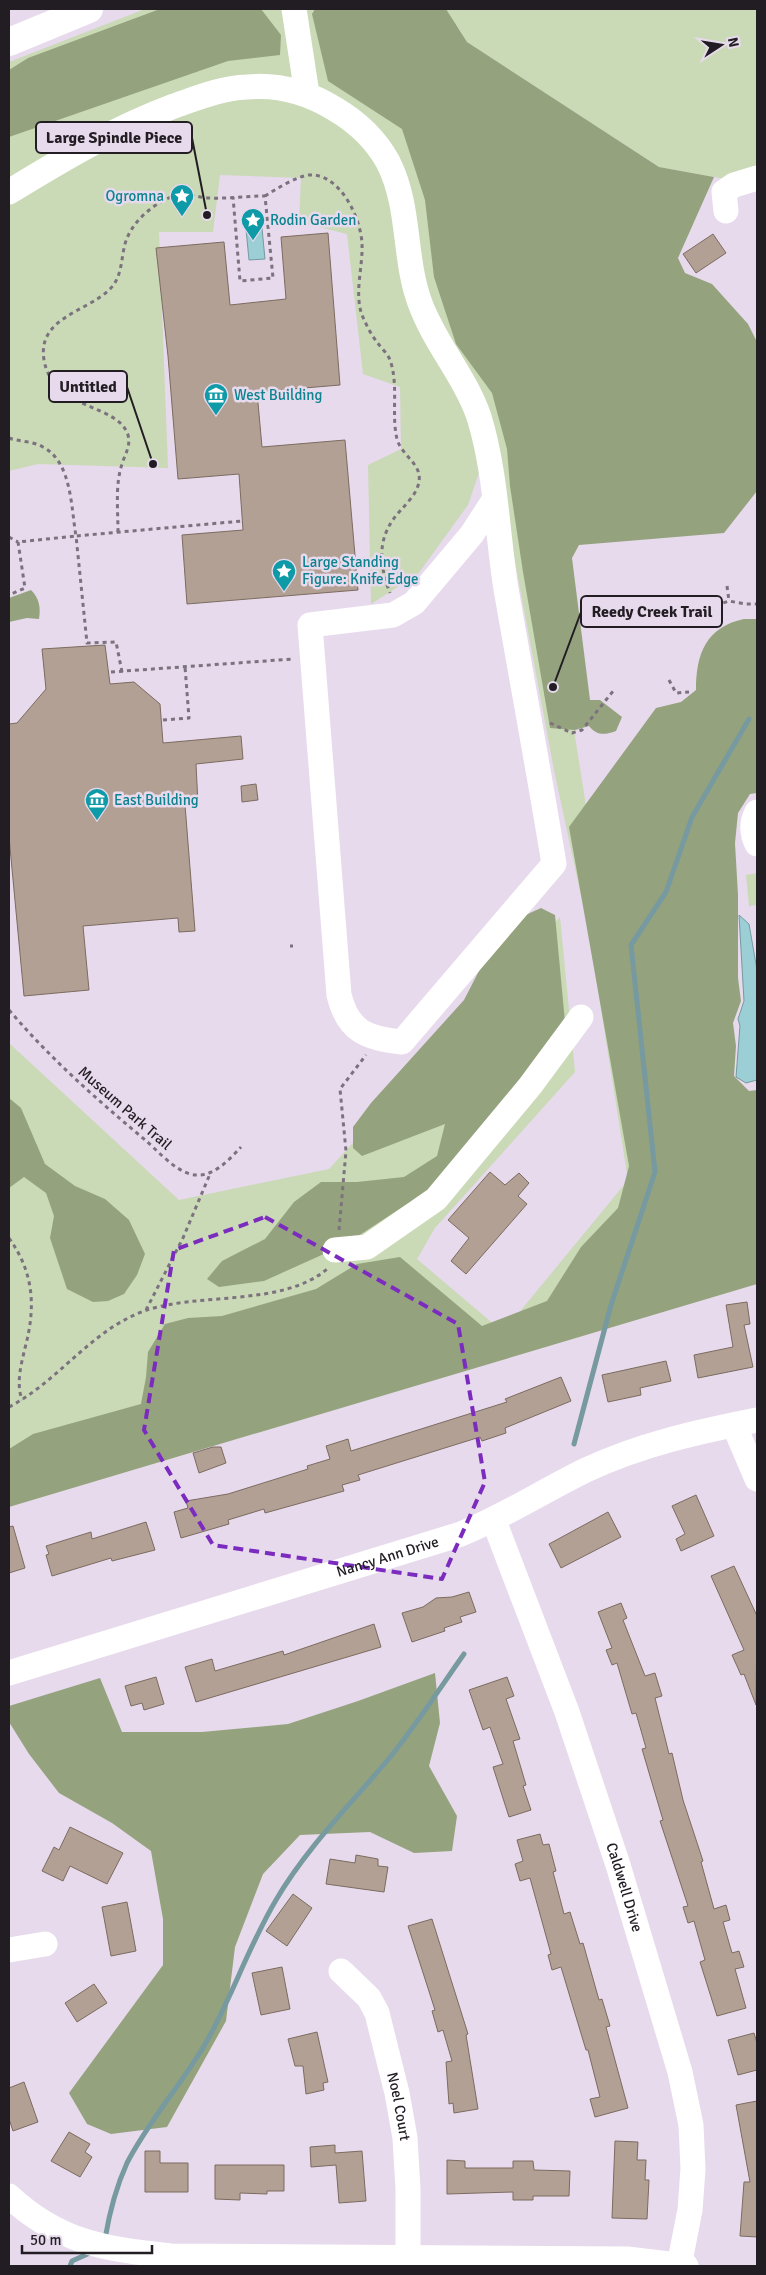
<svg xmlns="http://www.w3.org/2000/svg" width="766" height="2275" font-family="Signika,sans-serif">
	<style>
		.green { fill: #cad9b6 }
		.forest { fill: #94a37e }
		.water { fill: #9bced5; stroke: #7799a0 }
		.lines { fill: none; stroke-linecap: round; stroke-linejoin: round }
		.stream { stroke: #7799a0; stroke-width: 5 }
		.building { fill: #b2a094; stroke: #7c6b60 }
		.path { stroke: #7b727e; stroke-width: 3; stroke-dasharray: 4 4; stroke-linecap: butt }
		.minor { stroke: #fff; stroke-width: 25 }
		.major { stroke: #fff; stroke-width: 28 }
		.marked { fill: none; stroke: #7b2cbf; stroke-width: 4; stroke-dasharray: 10 6; stroke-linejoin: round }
		.labels { text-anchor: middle; stroke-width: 5; stroke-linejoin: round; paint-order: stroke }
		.culture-label { font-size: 15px; fill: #0d838f; stroke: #e7daec; text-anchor: start }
		.street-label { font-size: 15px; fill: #221d23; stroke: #e7daec }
		.leader { fill: none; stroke: #221d23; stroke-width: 2 }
		.callout-dot { fill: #221d23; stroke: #e7daec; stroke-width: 2 }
		.callout { fill: #e7daec; stroke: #221d23; stroke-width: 2 }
		.callout-label { font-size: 16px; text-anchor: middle; font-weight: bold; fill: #221d23 }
	</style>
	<rect width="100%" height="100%" fill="#e7daec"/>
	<g class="green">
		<path d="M145,9h612v163l-31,7 -67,-12 -192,-125 -11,-18 87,509 122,774 -656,195v-459l170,157 150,-31 231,-252 15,155 -140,156 -18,31 86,73 125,-152 -39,-247 -35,-163 -56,-299 -15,-10 -15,44 -50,69 -47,30 -3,-139 33,-16 -1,-62 -37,-13 -16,-140 -48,-12 2,-44 -81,-3 -7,57h-54l9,236 -130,-4 -29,7v-409z"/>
		<path d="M757,873v32l-8,1 -3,-31z"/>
	</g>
	<g class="forest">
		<path d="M160,9h101l20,26 -1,20 -52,6 -219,76v-67l19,-12z"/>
		<path d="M315,9h131l21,33 192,125 55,10 -36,81 7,15 27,11 36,40 9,18v149l-33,42 -145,12 -7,13 18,142h10l22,17 -6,14c-11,4 -19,5 -27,-5l-14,4 -25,-2 -27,-156 -13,-86 -3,-37 -15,-56 -36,-49 -22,-67 -9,-77 -23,-71 -74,-48 -16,-67z"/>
		<path d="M31,590c8,8 10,17 8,29l-12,-1 -18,4v-24z"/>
		<path d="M744,619h13v174l-7,1 -12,19 -3,30 3,52v83l3,23 -8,22 3,23 -2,30 15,15 8,-1v194l-748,223v-58l24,-15 108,-30 5,-27 2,-25 17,-28 23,-6 34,-2 94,-27 41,-25 43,-7 82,69 65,-25 34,-54 37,-39 11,-42 -60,-339 87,-119 25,-6 15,-12c0,-36 10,-63 48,-71z"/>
		<path d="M541,908l14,7 10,107 -131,168 -30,16 -58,38 -82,37 -45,6 -12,-8 15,-18 43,-22 29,-37 27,-20h36l47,-5 33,-21 8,-32 -83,32 -9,-8v-21l18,-24 93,-103 18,-35 39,-48z"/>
		<path d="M9,1098l12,10 24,56 30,22 30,13 24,21 16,34 -8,21 -13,19 -16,7 -15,1 -26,-13 -17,-51 4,-22 -8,-23 -22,-16 -15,11z"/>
		<path d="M435,1673l5,50 -11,43 28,50 -5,35 -38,2 -44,-21 -70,3 -37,39 -28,73 -9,74 -59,106 -56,7 -24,-10 -18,-31 94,-128v-46l-12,-68 -39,-28 -53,-30 -30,-39 -20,-32v-16l91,-28 22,54h80l86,-8 70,-23z"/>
	</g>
	<g class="water">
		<path d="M261,218l4,41 -16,1 -4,-41z"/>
		<path d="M739,915l10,9 8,46v110l-11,3 -10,-6 4,-51 -2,-7 6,-18z"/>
	</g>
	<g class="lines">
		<g class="stream">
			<path d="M574,1444l37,-139 44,-133 -24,-227 35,-53 26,-75 57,-98"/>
			<path d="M105,2239c4,-24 12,-54 22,-76 21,-41 53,-77 77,-117 27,-46 44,-99 72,-146 31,-53 76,-97 115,-144 26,-32 49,-68 73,-102"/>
			<path d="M70,2266l2,-5 20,-9"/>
		</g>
	</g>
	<g class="building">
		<path d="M328,233l12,152 -83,7 5,55 83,-7 13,150 -171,14 -5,-69 61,-5 -4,-56 -61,5 -10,-123 -12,-108 68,-6 6,63 56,-6 -5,-62z"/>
		<path d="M713,234l13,19 -30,20 -13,-19z"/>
		<path d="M105,645l5,39 24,-2 26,22 3,39 78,-7 2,23 -47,5 2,40 -13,1 10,126 -16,1 -1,-14 -95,8 6,64 -65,6 -15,-159v-113l8,-1 29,-34 -4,-40z"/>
		<path d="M256,784l2,16 -16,2 -1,-16z"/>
		<path d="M490,1172l15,13 14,-12 10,10 -11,13 9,8 -61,70 -15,-13 18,-23 -21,-18z"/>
		<path d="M747,1302l3,22 -6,1 9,42 -55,11 -4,-23 39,-8 -7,-42z"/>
		<path d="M666,1361l5,20 -31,7 1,7 -33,7 -6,-27z"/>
		<path d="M561,1377l10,24 -66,27 1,5 -24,8 -2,-4 -122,38 2,5 -18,5 2,6 -79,22 -1,-4 -36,11 1,4 -48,14 -7,-26 14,-4 -2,-7 42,-7 80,-25 -1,-3 23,-7 -4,-13 22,-7 3,12 156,-49 -2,-3z"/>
		<path d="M213,1447h8l5,16 -27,10 -6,-20z"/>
		<path d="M696,1495l18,41 -33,15 -5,-12 9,-5 -13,-28z"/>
		<path d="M608,1512l13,25 -60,31 -12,-24z"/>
		<path d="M146,1522l9,28 -43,11 -1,-3 -59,18 -6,-21 3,-1 -3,-8 45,-14 1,7z"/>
		<path d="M13,1526l12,42 -16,5v-46z"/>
		<path d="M734,1566l23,50 -1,89 -12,-31 -3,1 -9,-20 12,-5 -33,-74z"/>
		<path d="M469,1592l7,20 -16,5 2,5 -18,6 1,3 -33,11 -10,-29 21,-6 13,-9 16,-1z"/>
		<path d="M621,1603l6,15 -4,2 22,56 10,-3 7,23 -7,2 14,56 3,-1 11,47 20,61 -2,1 13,47 12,-4 4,15 -7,2 9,31 7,-2 5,16 -9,2 11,39 -29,8 -17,-54 5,-2 -11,-39 -6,2 -5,-16 5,-1 -28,-85 3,-1 -21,-71 4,-1 -10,-35 -4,1 -15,-51 -5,2 -6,-15 6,-2 -14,-36z"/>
		<path d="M374,1624l7,23 -185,55 -11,-35 27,-8 3,12 68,-20 1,4z"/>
		<path d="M156,1677l8,27 -20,6 -2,-7 -11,3 -6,-20z"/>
		<path d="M507,1677l7,19 -8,3 14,40 -7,2 13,44 -3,1 8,24 -22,7 -16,-50 10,-3 -13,-37 -7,3 -14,-40z"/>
		<path d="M70,1827l53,26 -16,31 -37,-18 -7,15 -21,-10 12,-24 5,3z"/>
		<path d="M540,1834l3,11 6,-1 7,27 -3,1 11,42 6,-2 10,32 3,-1 16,57 3,-1 8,27 -4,1 22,81 -33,9 -5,-18 10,-2 -12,-47h-2l-25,-83 -9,3 -4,-15 3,-1 -21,-76 -10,3 -5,-17 8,-3 -6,-21z"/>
		<path d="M356,1855l22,4v7l10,1 -4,25 -58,-8 4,-25 25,4z"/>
		<path d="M293,1894l19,14 -25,38 -21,-15z"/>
		<path d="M127,1902l9,49 -25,5 -9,-49z"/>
		<path d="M432,1919l36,115 -2,1 12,74 -24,4 -1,-10 -4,1 -3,-42 6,-1 -9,-31 -5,2 -6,-21 3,-1 -27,-84z"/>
		<path d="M282,1967l8,42 -29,6 -9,-42z"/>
		<path d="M94,1984l13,19 -30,19 -12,-19z"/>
		<path d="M317,2032l11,50 -5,1 1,7 -18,4 -3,-28h-8l-7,-27z"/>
		<path d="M754,2033l3,10v27l-19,5 -10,-35z"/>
		<path d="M24,2082l14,40 -25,9 -4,-12v-31z"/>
		<path d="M757,2101v136l-17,-1 4,-54h6l-14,-77z"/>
		<path d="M69,2132l21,12 -5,8 7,5 -12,20 -29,-16z"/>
		<path d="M615,2141l23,1 -1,18h9l-1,20h4l-2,39 -35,-1z"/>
		<path d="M335,2145v8l27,-2 4,50 -27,2 -3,-38 -25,2 -1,-20z"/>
		<path d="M145,2151h15v12h28v29h-43z"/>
		<path d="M447,2160l18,1v7h48v-7h20l1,9 36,1 -1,25h-36v4h-20v-8l-66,2z"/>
		<path d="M215,2165h69v26h-17v3l-27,-1v7l-25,-1z"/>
	</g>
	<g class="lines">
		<g class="path">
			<path d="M265,196c11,-7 32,-20 44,-21 31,-2 52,43 53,69 1,23 -8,49 0,71 4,9 9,20 15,27 4,6 11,12 13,18 9,25 1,54 7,79 4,16 25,25 22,42 -1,11 -11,21 -18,29 -24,25 -23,52 -11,83"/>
			<path d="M9,438c11,4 24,3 34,9 29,15 28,61 33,89l-58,6 7,46 -16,7"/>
			<path d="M118,532c0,-22 -3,-47 4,-68 3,-10 9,-18 6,-29 -10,-32 -75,-24 -84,-75 -7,-42 42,-48 65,-70 12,-11 12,-27 15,-42 5,-24 26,-42 47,-51 11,-6 25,0 37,1 19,1 39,-2 57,-2l8,82 -33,3 -7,-84"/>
			<path d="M9,537l9,5"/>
			<path d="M727,586l2,15"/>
			<path d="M665,623l32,-3 17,-14 15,-5 16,3h12"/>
			<path d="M111,672l182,-13"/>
			<path d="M122,672l-6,-30 -29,1 -11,-107 166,-15"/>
			<path d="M669,680l7,13 13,-1"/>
			<path d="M163,720l26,-2 -4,-51"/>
			<path d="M550,723l22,10 10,-3 32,-40"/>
			<path d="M290,946h3"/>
			<path d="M9,1010c41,48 86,88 135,129 13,11 29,30 46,35 21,6 38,-13 51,-27"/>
			<path d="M339,1230l7,-79 -6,-62 26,-34"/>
			<path d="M9,1238c25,35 27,69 16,110 -4,17 -9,35 -3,52"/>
			<path d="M146,1310l37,-72 27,-64"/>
			<path d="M9,1407c50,-26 81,-76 135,-96 53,-19 139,-4 183,-42"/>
		</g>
		<g class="minor">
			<path d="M294,9l13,85"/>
			<path d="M9,192c54,-33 106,-64 165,-86 23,-8 47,-18 73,-19 31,-3 62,6 88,22 22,13 41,31 53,53 23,45 15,95 32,141 15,41 45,73 59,114 17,55 18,115 27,172 16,92 33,183 48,275l-152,178c-35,-4 -54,-10 -63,-47l-29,-370 83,-10 21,-12 58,-69 22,-34"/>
			<path d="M726,211l-2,-19 10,-7 23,-7"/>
			<path d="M757,812c-6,11 -6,20 0,32"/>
			<path d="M335,1250l32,-3 69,-48 94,-113 51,-69"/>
			<path d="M734,1425l23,54"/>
			<path id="s1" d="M494,1521l73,191 51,153 62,207 11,53 2,44 -3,41 -11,56"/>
			<path id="s2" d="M9,1673l452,-139c44,-18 82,-43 125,-64 56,-26 111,-38 171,-50"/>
			<path d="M9,1950l36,-6"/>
			<path id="s3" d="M341,1971l28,27 8,15 20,80 8,45 3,51v69"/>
			<path d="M9,2196c49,46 98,54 162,60l456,3 59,7"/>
		</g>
		<path class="major" d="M9,42l80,-33"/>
	</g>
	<path class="marked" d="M265,1217l193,107 27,158 -43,97 -229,-34 -69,-115 30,-180z"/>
	<defs>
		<g id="sight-pin" transform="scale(1.25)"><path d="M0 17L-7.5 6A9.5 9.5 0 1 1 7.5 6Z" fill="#0f9aa8" stroke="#e7daec"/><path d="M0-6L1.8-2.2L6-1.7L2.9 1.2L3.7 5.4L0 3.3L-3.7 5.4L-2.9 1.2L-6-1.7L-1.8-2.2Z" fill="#fff"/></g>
		<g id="museum-pin" transform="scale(1.25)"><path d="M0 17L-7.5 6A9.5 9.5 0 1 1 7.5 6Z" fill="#0f9aa8" stroke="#e7daec"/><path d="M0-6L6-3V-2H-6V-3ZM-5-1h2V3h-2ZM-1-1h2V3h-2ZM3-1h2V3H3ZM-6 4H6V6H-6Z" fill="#fff"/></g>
	</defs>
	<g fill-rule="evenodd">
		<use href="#sight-pin" x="182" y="196"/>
		<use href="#sight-pin" x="253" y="220"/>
		<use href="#museum-pin" x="216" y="395"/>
		<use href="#sight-pin" x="284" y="571"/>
		<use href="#museum-pin" x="97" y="800"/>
	</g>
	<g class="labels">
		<g class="culture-label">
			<text x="164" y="201" text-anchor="end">Ogromna</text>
			<text x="270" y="225">Rodin Garden</text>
			<text x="234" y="400">West Building</text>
			<text x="302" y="567">Large Standing<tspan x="302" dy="17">Figure: Knife Edge</tspan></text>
			<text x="114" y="805">East Building</text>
		</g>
		<g class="street-label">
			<text transform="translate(125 1108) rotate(41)" y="5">Museum Park Trail</text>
			<text dy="5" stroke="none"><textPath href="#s2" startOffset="396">Nancy Ann Drive</textPath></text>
			<text dy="5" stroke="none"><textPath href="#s1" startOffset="389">Caldwell Drive</textPath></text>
			<text dy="5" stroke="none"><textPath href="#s3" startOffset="152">Noel Court</textPath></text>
		</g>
	</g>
	<path class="leader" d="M207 215L192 138M153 464L127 387M553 687L581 612"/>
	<g class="callout-dot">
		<circle cx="207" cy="215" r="5"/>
		<circle cx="153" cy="464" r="5"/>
		<circle cx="553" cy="687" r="5"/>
	</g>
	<g class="callout">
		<rect x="36" y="122" width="156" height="31" rx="5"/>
		<rect x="49" y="371" width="78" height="31" rx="5"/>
		<rect x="581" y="596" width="141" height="31" rx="5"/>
	</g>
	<g class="callout-label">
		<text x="114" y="143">Large Spindle Piece</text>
		<text x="88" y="392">Untitled</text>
		<text x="652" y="617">Reedy Creek Trail</text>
	</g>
	<rect width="766" height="2275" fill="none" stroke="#221d23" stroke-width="20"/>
	<g transform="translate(721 45) rotate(78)" stroke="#e7daec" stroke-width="4" paint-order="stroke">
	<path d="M0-4L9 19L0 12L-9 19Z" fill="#221d23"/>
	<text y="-8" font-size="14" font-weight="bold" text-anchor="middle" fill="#221d23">N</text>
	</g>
	<path d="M22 2245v8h130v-8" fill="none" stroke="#221d23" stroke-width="2.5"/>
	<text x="30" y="2245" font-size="15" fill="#221d23" stroke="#e7daec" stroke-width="4" paint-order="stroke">50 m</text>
</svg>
